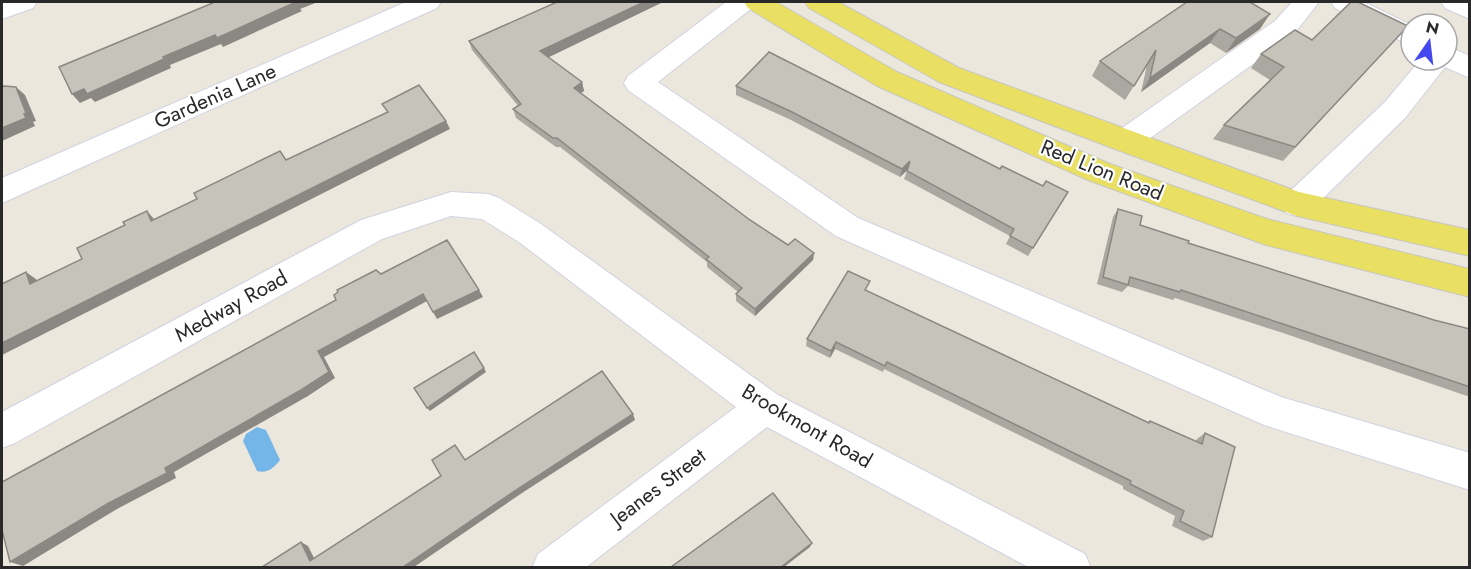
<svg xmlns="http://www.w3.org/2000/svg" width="1471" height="569" font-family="Jost,sans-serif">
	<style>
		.water { fill: #74b6e7 }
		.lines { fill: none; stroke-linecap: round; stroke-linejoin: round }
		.minor-casing { stroke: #d1d2e1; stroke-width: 2 }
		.major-casing { stroke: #c7c7c7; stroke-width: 2 }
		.minor { fill: #fff; fill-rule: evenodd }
		.major { fill: #e8df63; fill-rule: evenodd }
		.wall { fill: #aaa8a1 }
		.shaded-wall { fill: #8b8883 }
		.building { fill: #c6c3bb; stroke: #8b8883; stroke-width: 1.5 }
		.labels { text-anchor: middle; stroke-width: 4.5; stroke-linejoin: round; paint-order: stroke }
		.street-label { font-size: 21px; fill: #292929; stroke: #fff }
	</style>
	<rect width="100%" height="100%" fill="#ebe7dc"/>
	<path class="water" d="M257,427l9,3 14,30c-6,8 -13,14 -23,11l-14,-30 3,-7z"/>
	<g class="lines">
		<g class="minor-casing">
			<g id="minor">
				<path d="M2,2h35l-4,6 -31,11z"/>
				<path d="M406,2h35l-4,6 -435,195v-25z"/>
				<path d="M726,2h30l-4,6 -94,74 200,136 423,179 189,56v37l-206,-65 -428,-189 -208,-146 -4,-7 4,-7z"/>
				<path d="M1292,2h27l-26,33 -158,114 -10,3 -10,-3 -5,-8 5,-8 160,-112z"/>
				<path d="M1331,2h33l47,23v21l-76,-38z"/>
				<path d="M1441,2h29v17l-25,-11z"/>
				<path d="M1447,46l23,10v22l-25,-11 -40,51 -97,95 -11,3 -11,-3 -5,-9 5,-9 99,-93 35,-42h27z"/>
				<path d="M451,192l37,2 11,4 42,26 237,171 307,159 6,14h-61l-263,-141 -182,141h-53l6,-14 198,-147 -217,-165 -37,-23 -31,-3 -69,23 -367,204 -13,5v-36l359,-192z"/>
			</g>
		</g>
		<g class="major-casing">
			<g id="major">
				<path d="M744,2h32l121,70 213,92 157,55 203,50v28l-204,-52 -178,-65 -211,-94 -129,-78z"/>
				<path d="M805,2h33l121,66 340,124 171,38v26l-173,-40 -182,-67 -176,-67 -130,-74z"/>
			</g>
		</g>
		<use href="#minor" class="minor"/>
		<use href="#major" class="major"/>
	</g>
	<g class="wall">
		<path d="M557,2h106l-115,55 34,25 2,9 -3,2 169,127 38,25 26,8 -1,7 -58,56 -19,-15v-7l2,-2 -31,-25v-5l-147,-115h-4l-40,-29 -3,-9 5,-3 -46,-56 -3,-9z"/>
		<path d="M1187,2l73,27 -34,24 -16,-10 -69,49 6,-27 -22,35 -33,-24 8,-15z"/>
		<path d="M1408,26l-125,135 -70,-22 11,-14 46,-45 -19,-12 10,-14 51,-14z"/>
		<path d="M736,86l264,83 43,17 25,6 -40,64 -22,-12 4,-8 -106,-57 3,-8 -7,6 -109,-57 -55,-25z"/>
		<path d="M1118,209l22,16 48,18 246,77 36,9v68l-184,-63 -111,-36 -2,2 -45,-14 -6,6 -25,-8 16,-67z"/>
		<path d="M868,289l-1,2 281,131 2,-1 46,20 1,-2 8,-6 7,104 -9,4 -31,-15 3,-10 -52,-27v-3l-239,-117 -1,3 -48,-23 -5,9 -24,-12 1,-7z"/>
	</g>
	<g class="shaded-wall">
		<path d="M296,2h22l-18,7 2,2 -79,36 -2,-3 -51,21 1,3 -76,34 -4,-4 -11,5 -8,-9z"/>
		<path d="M644,2h19l-120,58 -3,-9z"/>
		<path d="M1270,14l-10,15 -34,24 10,-15z"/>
		<path d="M1220,29l-10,14 -69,49 9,-14z"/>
		<path d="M582,82l2,9 -8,5 -2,-8z"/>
		<path d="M16,87l9,8 11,26 -3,1 2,4 -33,15v-13z"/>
		<path d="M446,121l4,8 -448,226v-12z"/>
		<path d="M910,161l-2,8 -8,8 2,-8z"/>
		<path d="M147,211l7,8 -3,2z"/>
		<path d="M814,253l-1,7 -58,56v-7z"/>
		<path d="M26,272l10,7 4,12 -10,-7z"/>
		<path d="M479,290l4,7 -46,22 -4,-7z"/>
		<path d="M423,294l4,7 -103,56 11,21 -27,18 -134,76 2,6 -59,31 -94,57 -13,-4 155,-94 153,-117z"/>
		<path d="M836,342l-1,7 -5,9 1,-7z"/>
		<path d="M484,368l2,4 -56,39 -3,-3z"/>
		<path d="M633,414l2,6 -113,73 -108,74h-11l116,-79z"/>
		<path d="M301,542l7,4 9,18 -7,-3z"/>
		<path d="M812,543l-2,4 -26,20h-3z"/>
	</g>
	<g class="building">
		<path d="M215,2h81l-79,36 -2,-3 -52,22 1,2 -77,35 -3,-5 -12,5 -13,-27z"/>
		<path d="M557,2h87l-104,49 42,31 -8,6 176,132 38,25 7,-6 19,14 -59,56 -19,-15 6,-6 -36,-29 3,-2 -152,-119h-4l-40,-29 8,-5 -52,-63z"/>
		<path d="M1187,2h63l20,12 -34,24 -16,-9 -70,49 6,-28 -22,36 -34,-25z"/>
		<path d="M1351,2h7l50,24 -113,121 -71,-22 60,-58 -23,-13 34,-24 17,10z"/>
		<path d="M769,52l231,117 2,-3 41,20 3,-5 22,11 -35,56 -23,-12 4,-7 -107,-58 3,-10 -8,8 -110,-57 -56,-26z"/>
		<path d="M419,85l27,36 -444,222v-59l24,-12 4,12 52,-25 -5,-11 48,-23 -2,-3 24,-11 4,10 46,-22 -3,-6 86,-42 6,9 102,-48 -6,-8z"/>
		<path d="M4,86l12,1 10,26 -2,1 2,4 -24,10v-41z"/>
		<path d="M1118,209l24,7 -2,9 49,16 -1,2 246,77 36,9v58l-175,-59 -114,-38 -1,2 -50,-15 -2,8 -25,-8z"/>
		<path d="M447,240l32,50 -46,22 -10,-18 -105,57 11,21 -28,18 -136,78 2,5 -60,31 -97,58 -8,-32v-48l334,-182 -2,-5 4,-3 -1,-2 39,-20 5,4z"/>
		<path d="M848,271l22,10 -5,9 284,133 1,-2 52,23 3,-11 30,14 -23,90 -32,-16 4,-10 -54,-27 1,-3 -244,-119 -2,4 -49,-24 -5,9 -24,-12z"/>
		<path d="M474,352l10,16 -57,40 -13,-20z"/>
		<path d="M602,371l31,43 -114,74 -116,79h-141l39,-25 9,19 131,-85 -9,-16 23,-15 10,15z"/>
		<path d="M773,493l39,50 -31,24h-110z"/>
	</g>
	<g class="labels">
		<g class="street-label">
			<text transform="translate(215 96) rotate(-24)" y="7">Gardenia Lane</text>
			<text transform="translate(1102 170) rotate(22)" y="7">Red Lion Road</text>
			<text transform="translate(231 306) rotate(-29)" y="7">Medway Road</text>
			<text transform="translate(807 426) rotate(30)" y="7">Brookmont Road</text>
			<text transform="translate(658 487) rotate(-37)" y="7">Jeanes Street</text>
		</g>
	</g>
	<rect width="1471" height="569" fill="none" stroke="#292929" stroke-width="6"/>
	<g transform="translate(1429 42) rotate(14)"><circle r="28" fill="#ffffff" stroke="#a9a9a9" stroke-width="1.5"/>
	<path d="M0-4.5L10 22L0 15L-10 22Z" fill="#4449ef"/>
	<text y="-9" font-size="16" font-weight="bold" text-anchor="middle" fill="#292929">N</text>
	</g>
</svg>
